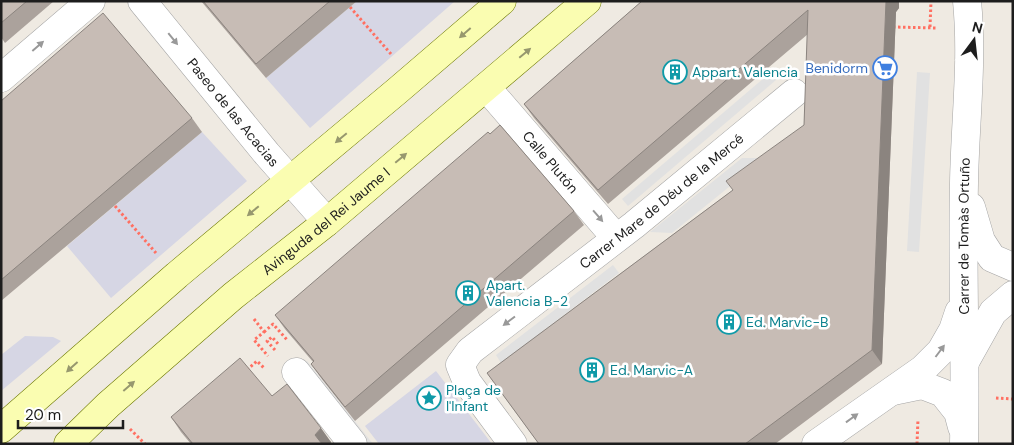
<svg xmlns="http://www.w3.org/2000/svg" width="1014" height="445" font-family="'DM Sans',sans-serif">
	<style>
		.parking { fill: #e1e1e1 }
		.plaza { fill: #d6d6e4 }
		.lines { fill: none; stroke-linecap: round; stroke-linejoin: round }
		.street-casing { stroke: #a4a4a4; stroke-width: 29 }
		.secondary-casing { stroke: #6c7700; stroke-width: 29 }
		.path { stroke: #ff7062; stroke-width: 3; stroke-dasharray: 2.5 2.5; stroke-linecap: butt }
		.street { stroke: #fff; stroke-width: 28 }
		.secondary { stroke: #fafdb1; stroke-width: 28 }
		.wall { fill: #aba29c }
		.shaded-wall { fill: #8b847f }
		.building { fill: #c7bcb5; stroke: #8b847f }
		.oneway { fill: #97986e }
		.oneway2 { fill: #999 }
		.labels { text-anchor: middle; stroke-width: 5; stroke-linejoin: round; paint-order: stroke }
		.shop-label { font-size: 14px; fill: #366cbe; stroke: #fff; text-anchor: end }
		.culture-label { font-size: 14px; fill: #0d838f; stroke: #fff; text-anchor: start }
		.street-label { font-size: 14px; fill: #1d1d1d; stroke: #fff }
	</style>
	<rect width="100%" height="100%" fill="#efeae2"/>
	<g class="parking">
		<path d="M917,72l13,1 -11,179 -12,-1z"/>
		<path d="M770,73l6,7 -148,126 -6,-7z"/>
		<path d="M742,158h23l-93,75 -22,-1z"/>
		<path d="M613,265l6,8 -118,90 -5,-8z"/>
		<path d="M307,361l66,83h-12l-62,-77z"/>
	</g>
	<g class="plaza">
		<path d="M357,1h98l-145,127 -44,-50z"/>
		<path d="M202,132l45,49 -136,117 -44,-52z"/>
		<path d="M25,336l28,1 8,4 -60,50v-36z"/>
		<path d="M436,371l56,73h-113l-14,-18z"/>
	</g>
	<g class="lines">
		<g class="street-casing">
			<g id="street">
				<path id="s1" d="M142,1l125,153 60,68"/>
				<path d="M1,78l90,-77"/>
				<path id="s2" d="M486,87l130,151"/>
				<path d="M971,207l10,34 11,17 21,9"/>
				<path d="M965,362l28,-50 20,-17"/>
				<path d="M296,372l57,72"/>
				<path d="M893,391l29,-6 21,8 15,19 4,15"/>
				<path id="s3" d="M513,444l-46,-62 -7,-17 10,-14 164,-126 160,-132"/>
				<path d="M816,444l107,-75 18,-18 12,-21 6,-18"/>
				<path id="s4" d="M964,444c2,-87 -2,-174 0,-261 1,-61 9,-122 3,-182"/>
			</g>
		</g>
		<g class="secondary-casing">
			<g id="secondary">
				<path d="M1,429l176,-154 220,-184 105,-90"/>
				<path id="s5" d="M68,444l40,-39 125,-109 94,-74 260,-221"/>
			</g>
		</g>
		<g class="path">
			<path d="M350,7l41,47"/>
			<path d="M893,27l44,1"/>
			<path d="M930,27l1,-26"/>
			<path d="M115,206l41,47"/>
			<path d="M254,319l10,13 -10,8 14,16"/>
			<path d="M264,332l9,-8 15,17"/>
			<path d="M275,350l-8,-9 5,-4 7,8"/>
			<path d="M247,370l10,-9 7,7"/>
			<path d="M996,398l17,1"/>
			<path d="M130,429l15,15"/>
			<path d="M917,444l1,-25"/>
		</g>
		<use href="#street" class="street"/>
		<use href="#secondary" class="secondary"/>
	</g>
	<g class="wall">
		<path d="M1,1h53l-49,42 -4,-6z"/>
		<path d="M201,1h156l-91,77z"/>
		<path d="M642,1h257v7l-3,4 -14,352 -107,80h-236l-52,-71 246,-183 71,-65 4,-91 -200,170 -74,-86 -10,-14z"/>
		<path d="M1,101l191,17 10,14 -201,169z"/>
		<path d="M574,211l10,14 -229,196 -34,-43 -10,-14 2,-2 -28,-33 -10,-14z"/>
		<path d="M272,396l59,46 -1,2h-139l-10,-12 -10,-15z"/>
	</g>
	<g class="shaded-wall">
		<path d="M886,1h13v7l-3,4 -14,352 -10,-14z"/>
		<path d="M321,428l10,14 -1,2h-10l-5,-9z"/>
	</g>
	<g class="building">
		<path d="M1,1h26l-26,22z"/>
		<path d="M203,1h127l-74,63z"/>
		<path d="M642,1h244l-14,349 -127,94h-206l-52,-71 246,-183 -7,-9 78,-56 4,-115 -210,180 -74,-86z"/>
		<path d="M103,13l89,105 -191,162v-179z"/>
		<path d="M500,125l74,86 -229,196 -34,-43 3,-3 -39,-46 213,-183 2,2z"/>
		<path d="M240,358l32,38 15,-12 34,44 -6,7 7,9h-129l-22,-27z"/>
	</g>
	<defs><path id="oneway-solid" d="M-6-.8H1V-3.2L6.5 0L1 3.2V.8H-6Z" transform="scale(1.25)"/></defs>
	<g class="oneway">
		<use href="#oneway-solid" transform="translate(465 33) rotate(139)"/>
		<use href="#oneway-solid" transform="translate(525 53) rotate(-40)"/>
		<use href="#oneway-solid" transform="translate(341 138) rotate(140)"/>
		<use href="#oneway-solid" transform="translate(401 158) rotate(-40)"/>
		<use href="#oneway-solid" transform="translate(253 211) rotate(140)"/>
		<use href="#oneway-solid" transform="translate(72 367) rotate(138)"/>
		<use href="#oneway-solid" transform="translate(129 386) rotate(-41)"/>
	</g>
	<g class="oneway2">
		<use href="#oneway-solid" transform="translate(173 39) rotate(51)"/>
		<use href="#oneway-solid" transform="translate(38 46) rotate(-41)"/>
		<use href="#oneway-solid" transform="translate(598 216) rotate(49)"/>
		<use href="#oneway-solid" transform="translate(509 321) rotate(143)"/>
		<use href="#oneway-solid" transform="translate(940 351) rotate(-53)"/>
		<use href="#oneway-solid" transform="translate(852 418) rotate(-36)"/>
	</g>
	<defs>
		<g id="supermarket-ring" transform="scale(1.25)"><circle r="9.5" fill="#fff" stroke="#3f7fe0" stroke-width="1.5"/><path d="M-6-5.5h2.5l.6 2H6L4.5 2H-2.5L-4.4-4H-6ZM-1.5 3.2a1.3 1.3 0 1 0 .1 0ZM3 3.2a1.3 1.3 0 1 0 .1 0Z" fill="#3f7fe0"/></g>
		<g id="building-ring" transform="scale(1.25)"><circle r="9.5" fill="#fff" stroke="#0f9aa8" stroke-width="1.5"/><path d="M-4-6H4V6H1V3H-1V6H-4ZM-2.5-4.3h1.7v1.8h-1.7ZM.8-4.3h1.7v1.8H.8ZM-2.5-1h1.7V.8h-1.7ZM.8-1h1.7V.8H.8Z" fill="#0f9aa8"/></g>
		<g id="sight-ring" transform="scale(1.25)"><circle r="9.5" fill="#fff" stroke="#0f9aa8" stroke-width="1.5"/><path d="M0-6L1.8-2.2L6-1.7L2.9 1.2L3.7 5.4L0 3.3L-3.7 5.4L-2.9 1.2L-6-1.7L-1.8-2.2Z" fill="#0f9aa8"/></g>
	</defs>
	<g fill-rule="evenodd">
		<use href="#supermarket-ring" x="885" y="68"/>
		<use href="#building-ring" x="675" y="72"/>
		<use href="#building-ring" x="468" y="293"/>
		<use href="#building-ring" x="729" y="322"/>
		<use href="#building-ring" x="592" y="370"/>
		<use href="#sight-ring" x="429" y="398"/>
	</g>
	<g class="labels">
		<g class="shop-label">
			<text x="868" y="73">Benidorm</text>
		</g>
		<g class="culture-label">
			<text x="692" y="77">Appart. Valencia</text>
			<text x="486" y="290">Apart.<tspan x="486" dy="16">Valencia B-2</tspan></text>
			<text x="746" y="327">Ed. Marvic-B</text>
			<text x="610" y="375">Ed. Marvic-A</text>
			<text x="446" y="395">Plaça de<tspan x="446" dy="16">l'Infant</tspan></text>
		</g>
		<g class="street-label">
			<text dy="5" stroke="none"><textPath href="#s1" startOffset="144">Paseo de las Acacias</textPath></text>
			<text dy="5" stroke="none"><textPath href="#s2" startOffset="99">Calle Plutón</textPath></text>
			<text dy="5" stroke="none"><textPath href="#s3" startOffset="356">Carrer Mare de Déu de la Mercé</textPath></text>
			<text dy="5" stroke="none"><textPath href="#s5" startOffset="341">Avinguda del Rei Jaume I</textPath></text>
			<text dy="5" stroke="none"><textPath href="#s4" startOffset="208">Carrer de Tomàs Ortuño</textPath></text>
		</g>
	</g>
	<rect width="1014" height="445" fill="none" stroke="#1d1d1d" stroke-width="5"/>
	<g transform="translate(974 40) rotate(15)" stroke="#ffffff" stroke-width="4" paint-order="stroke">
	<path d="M0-4L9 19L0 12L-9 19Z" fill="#1d1d1d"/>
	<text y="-8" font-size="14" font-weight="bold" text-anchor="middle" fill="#1d1d1d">N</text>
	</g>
	<path d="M18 420v8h105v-8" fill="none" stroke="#1d1d1d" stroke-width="2.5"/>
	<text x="25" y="420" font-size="15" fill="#1d1d1d" stroke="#ffffff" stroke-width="4" paint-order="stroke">20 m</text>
</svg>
